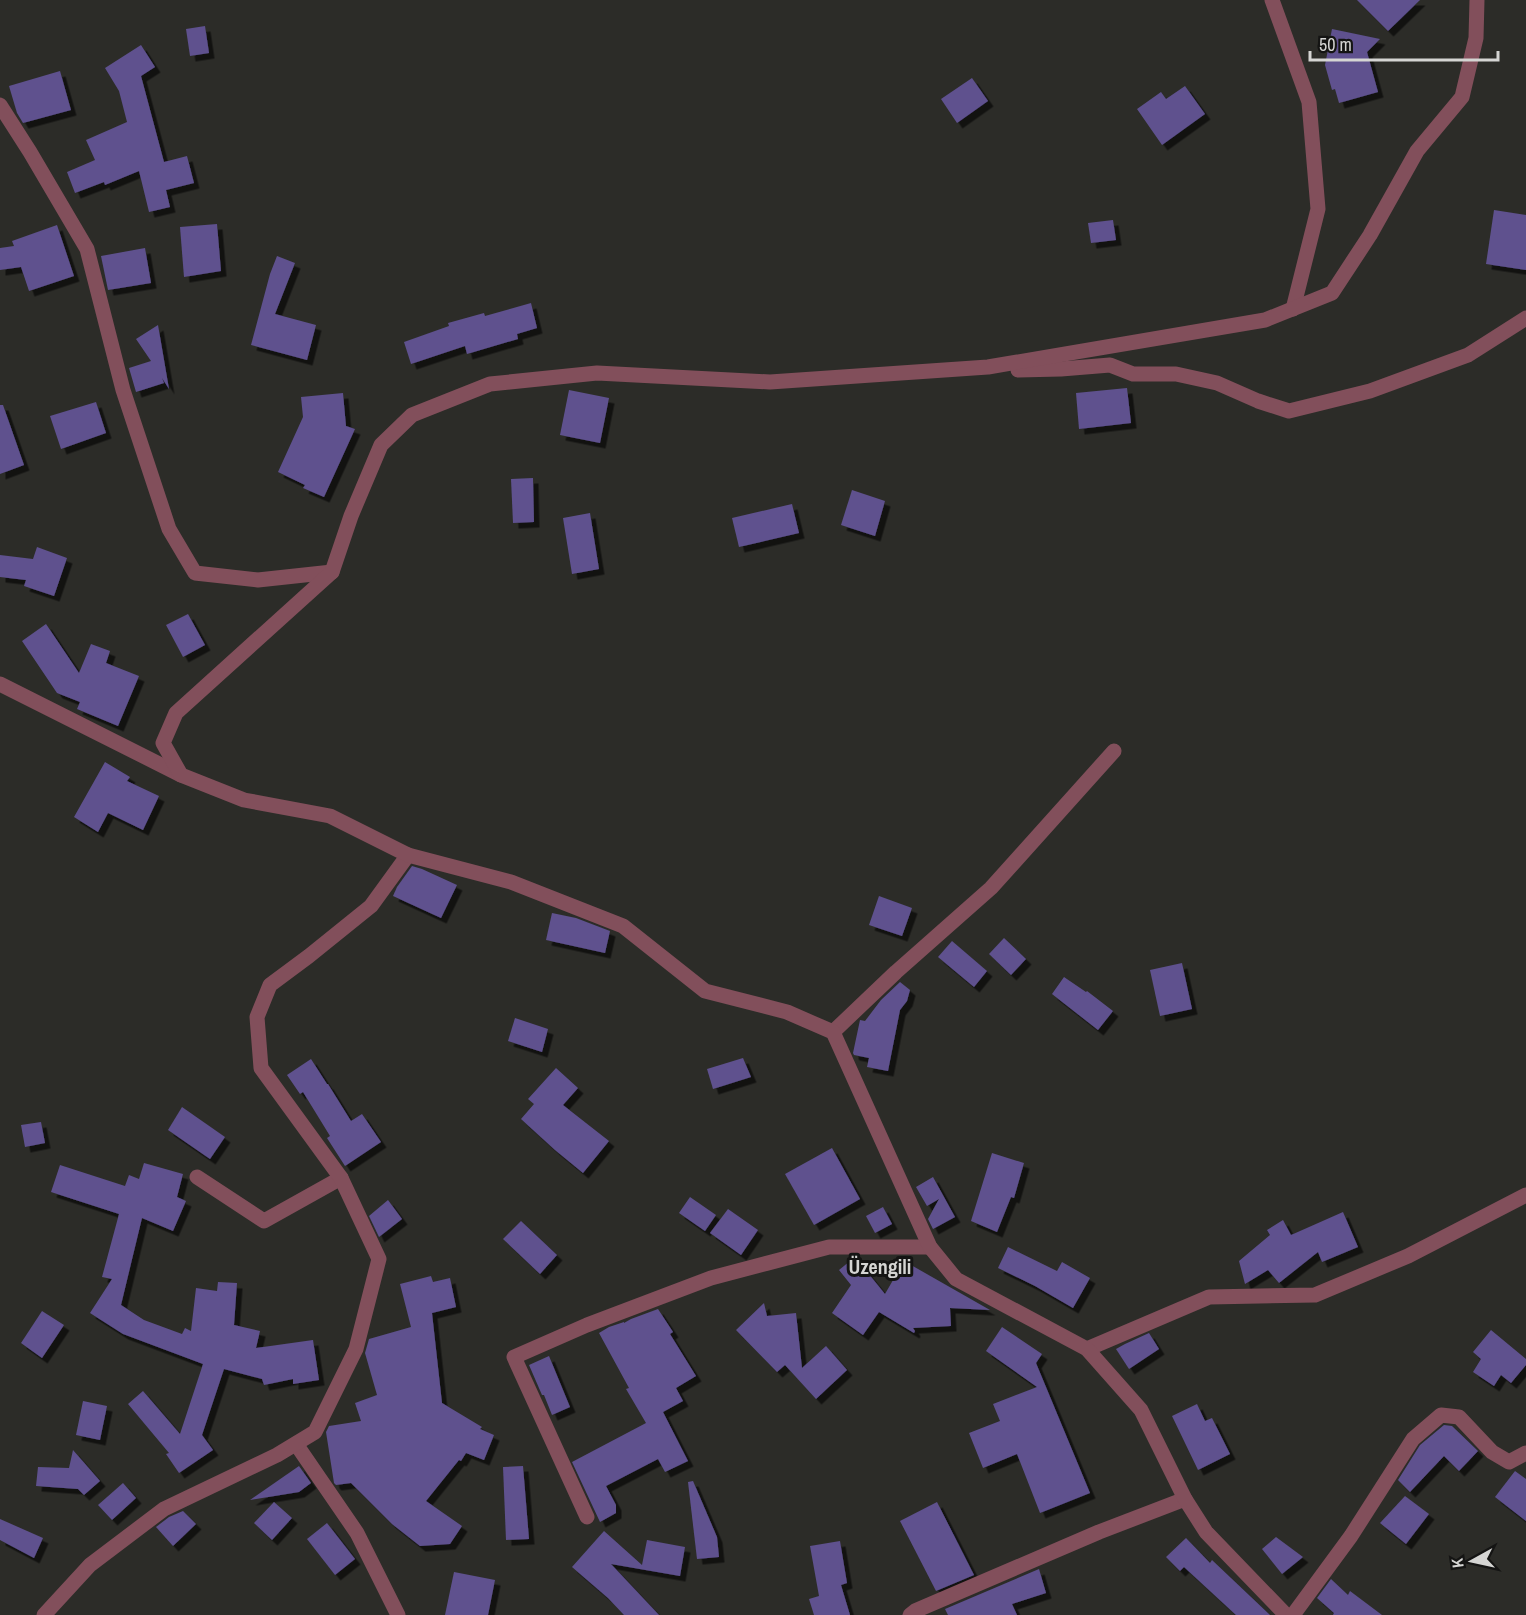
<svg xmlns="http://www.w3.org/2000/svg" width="1526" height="1615" font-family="'Archivo Narrow',sans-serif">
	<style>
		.building { fill: #5e518e; filter: url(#shadow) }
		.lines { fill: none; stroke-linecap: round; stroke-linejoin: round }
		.minor { stroke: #824f5b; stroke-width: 15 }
		.labels { text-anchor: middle; stroke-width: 6; stroke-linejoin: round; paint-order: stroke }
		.quarter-label { font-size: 20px; font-weight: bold; fill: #d5d5d3; stroke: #141413 }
	</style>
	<defs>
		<filter id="shadow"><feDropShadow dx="5.5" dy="5.5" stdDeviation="0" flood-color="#0009"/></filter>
	</defs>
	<rect width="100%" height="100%" fill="#2c2c28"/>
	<g class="building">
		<path d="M1357,0h63l-32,31z"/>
		<path d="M205,26l4,27 -19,3 -4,-27z"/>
		<path d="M1332,29l48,10 -13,13 11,40 -39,11 -4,-14 -3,1 -7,-25z"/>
		<path d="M141,45l14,22 -14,9 23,86 23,-6 7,27 -28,7 4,17 -21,5 -10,-41 -34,14 -1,-3 -29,11 -8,-21 28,-12 -9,-20 41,-18 -8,-31 -14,-23z"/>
		<path d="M60,71l11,39 -48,13 -6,-10 -8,-27z"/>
		<path d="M972,78l16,23 -31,22 -16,-24z"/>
		<path d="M1185,86l20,28 -43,31 -25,-36 24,-17 5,7z"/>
		<path d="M1494,210l32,5v55l-40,-6z"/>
		<path d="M1113,220l3,20 -25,3 -3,-20z"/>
		<path d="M217,224l4,47 -37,6 -4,-50z"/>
		<path d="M57,225l17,51 -45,15 -8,-24 -21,3v-22l14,-2 -2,-5z"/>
		<path d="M145,248l6,35 -43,7 -7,-34z"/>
		<path d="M277,256l18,7 -20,51 41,11 -9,35 -56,-15 19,-71z"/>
		<path d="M531,303l6,25 -20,6 1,5 -51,15 -2,-8 -54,18 -7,-22 45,-16 -1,-3 36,-10 1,3z"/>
		<path d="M158,325l11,64 -7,-11 2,5 -28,9 -7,-24 22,-7 -15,-22z"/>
		<path d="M1127,388l4,35 -52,6 -3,-36z"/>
		<path d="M569,390l40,8 -9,45 -40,-8z"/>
		<path d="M343,393l3,33 9,3 -31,68 -21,-9 2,-3 -27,-13 25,-55 -2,-20z"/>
		<path d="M96,402l10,31 -45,16 -11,-33z"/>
		<path d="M0,405h3l21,60 -24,9z"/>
		<path d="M533,478l1,44 -21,1 -2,-44z"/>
		<path d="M852,490l33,11 -10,35 -34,-11z"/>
		<path d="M792,504l7,29 -60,14 -7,-29z"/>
		<path d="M590,513l9,56 -27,5 -9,-56z"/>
		<path d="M37,547l30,11 -13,38 -30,-10 2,-6 -26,-3v-22l33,4z"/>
		<path d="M188,614l17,31 -22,12 -17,-32z"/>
		<path d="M46,624l33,49 12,-29 19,7 -4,12 33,13 -21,50 -41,-17 3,-7 -23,-9 -35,-52z"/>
		<path d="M105,762l25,15 -3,4 32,15 -16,34 -35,-17 -10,19 -24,-15z"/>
		<path d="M412,866l10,3 35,16 -16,33 -48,-22 4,-9z"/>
		<path d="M879,896l33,12 -10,28 -33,-11z"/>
		<path d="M552,913l24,5 34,13 -5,22 -59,-13z"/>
		<path d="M1004,938l22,21 -15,16 -22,-21z"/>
		<path d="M952,941l35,30 -13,16 -36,-30z"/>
		<path d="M1182,963l10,46 -32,7 -10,-46z"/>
		<path d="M1064,977l22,15 1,-1 26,20 -15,19 -46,-36z"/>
		<path d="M900,982l10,8 -3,11 -7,9 -12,61 -21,-4 2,-9 -15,-3 -1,-2 7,-33 5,1 16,-21z"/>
		<path d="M515,1018l33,11 -6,23 -34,-11z"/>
		<path d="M743,1058l8,19 -38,12 -6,-20z"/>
		<path d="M311,1059l16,25h1l23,37 11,-7 19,28 -36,24 -18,-28 3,-2 -27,-44 -3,2 -13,-19z"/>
		<path d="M556,1068l22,20 -15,17 46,36 -26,32 -28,-23 -34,-31 13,-15 -6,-5z"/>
		<path d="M182,1107l43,30 -15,22 -42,-29z"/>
		<path d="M41,1122l4,21 -20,4 -4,-22z"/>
		<path d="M832,1148l28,51 -46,26 -29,-51z"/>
		<path d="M992,1153l32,10 -10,35 -3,-1 -14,35 -26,-11z"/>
		<path d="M144,1163l39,11 -6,23 9,4 -13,30 -31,-13 -21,87 23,15 38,14 3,-6 6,3 5,-43 21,3 1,-9 19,1 -3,42 26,6 -4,17 57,-8 6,40 -26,4v-5l-29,6 -2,-6 -38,-10 -22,66 11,15 -34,23 -13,-19 3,-1 -41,-49 15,-13 37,43 23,-70 -80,-30 -33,-21 22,-34 -10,-2 17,-63 -68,-22 9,-27 65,21 4,-11 10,4z"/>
		<path d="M933,1177l22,40 -22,12 -5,-10 11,-20 -12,7 -11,-19z"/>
		<path d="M690,1197l26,18 -11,16 -26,-18z"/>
		<path d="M388,1200l14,19 -23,18 -10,-21z"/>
		<path d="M883,1207l9,17 -17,9 -9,-17z"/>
		<path d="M728,1209l30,21 -17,25 -31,-22z"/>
		<path d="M1343,1212l15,35 -36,15 -4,-10 -39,31 -11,-13 -23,14 -6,-23 31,-26 -3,-5 16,-10 8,15z"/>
		<path d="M521,1221l36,34 -17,19 -37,-35z"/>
		<path d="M1008,1247l49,24 5,-9 28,16 -17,30 -38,-22 -37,-18z"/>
		<path d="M855,1257l30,37 19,-33 86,49 -40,-2 1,18 -38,2 2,3 -1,2 -35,-21 -16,23 -31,-22 19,-28 -12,-15z"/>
		<path d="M431,1276l2,6 17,-4 6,29 -24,6 10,90 40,24 -2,2 14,6 -10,25 -18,-7 -5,8 -2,-1 -33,41 36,25 -12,18 -30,2 -28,-22 -41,-41 -15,2 -2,-2 -8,-51 3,-6 32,-5 -6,-18 22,-8 -12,-42 4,-14 42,-12 -11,-43z"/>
		<path d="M764,1303l3,13 29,-3 6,55 24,-22 21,24 -31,29 -31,-34 -8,7 -41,-42z"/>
		<path d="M658,1309l15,23 -3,2 26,42 -20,12 7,13 -20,11 25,49 -23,11 -7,-13 -52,27 10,19v8l-16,9 -28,-60 74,-39 -20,-34 3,-1 -30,-55 10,-6 15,-5v1l7,-4z"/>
		<path d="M42,1311l22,14 -22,33 -21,-15z"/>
		<path d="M1002,1327l40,27 -6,9 54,130 -50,20 -23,-59 -34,14 -14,-35 31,-12 -7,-17 44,-17 -51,-36z"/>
		<path d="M1491,1330l35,29v6l-15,18 -10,-8 -7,11 -21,-14 8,-13 -8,-7z"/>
		<path d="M1149,1333l10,16 -30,20 -13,-20 9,-5z"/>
		<path d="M549,1356l21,51 -18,8 -8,-20h-2l-13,-30z"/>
		<path d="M83,1401l24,5 -7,34 -24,-5z"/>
		<path d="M1197,1404l8,17 7,-3 18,36 -32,16 -26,-54z"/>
		<path d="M1444,1425l8,1 26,25 -19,20 -15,-15 -34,36 -12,-12 22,-35z"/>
		<path d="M73,1450l27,31 -16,14 -6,-6 -42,-3 2,-19 31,1z"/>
		<path d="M299,1466l12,17 -12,9 -49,8z"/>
		<path d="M523,1466l6,73 -23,1 -3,-73z"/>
		<path d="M1515,1471l11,8v42l-31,-24z"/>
		<path d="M693,1481l24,56 2,20 -22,2 -9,-77z"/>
		<path d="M123,1483l13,15 -24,22 -14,-15z"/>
		<path d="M1405,1496l24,18 -23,30 -26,-21z"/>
		<path d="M274,1502l18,16 -20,22 -18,-17z"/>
		<path d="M937,1502l37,73 -38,16 -36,-70z"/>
		<path d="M183,1511l13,13 -23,22 -17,-19 13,-10z"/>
		<path d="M0,1519l43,19 -9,20 -34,-18z"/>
		<path d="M327,1523l28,36 -20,16 -28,-36z"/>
		<path d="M604,1531l38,34 5,-25 38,7 -5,29 -69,-12 48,51h-35l-16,-17 -36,-31z"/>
		<path d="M1276,1537l27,20 -21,17 -20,-25z"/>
		<path d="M1186,1538l24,25 2,-3 58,55h-34l-52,-48 -4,4 -14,-14z"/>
		<path d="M840,1541l7,42 -6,2 9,30h-36l-5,-16 10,-3 -9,-50z"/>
		<path d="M1039,1569l7,24 -34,11 5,11h-69l-3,-6z"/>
		<path d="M454,1572l41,8 -7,35h-43z"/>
		<path d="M1331,1579l17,16 2,-4 32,24h-49l1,-2 -17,-15z"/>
	</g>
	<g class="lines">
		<g class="minor">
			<path d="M1272,0l37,102 9,107 -25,100"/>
			<path d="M0,105l30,47 57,97 36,141 46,139 26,44 63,7 74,-8"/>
			<path d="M1018,370l43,-1 49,-4 23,9h43l41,9 41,18 31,10 81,-20 98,-36 58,-37"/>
			<path d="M0,684l181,91"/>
			<path d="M833,1032l63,-60 95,-84 123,-137"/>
			<path d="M197,1177l67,44 77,-43"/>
			<path d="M1087,1349l122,-52 106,-2 93,-39 118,-61"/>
			<path d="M296,1444l61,89 41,82"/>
			<path d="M587,1517l-73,-160 73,-32 124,-47 118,-31h101"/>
			<path d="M44,1615l46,-50 74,-56 113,-54 38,-23 41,-83 23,-90 -38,-81 -80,-110 -4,-51 13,-32 39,-29 62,-50 37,-51"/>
			<path d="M910,1615l5,-4 184,-79 86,-33"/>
			<path d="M1286,1615l-80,-83 -21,-33 -44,-89 -54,-61 -131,-70 -26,-32 -97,-215 -46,-20 -82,-21 -82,-65 -112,-44 -103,-27 -78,-39 -86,-16 -63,-25 -18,-32 13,-30 156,-141 19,-56 30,-71 31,-30 78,-31 107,-11 173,9 218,-15 277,-47 67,-27 38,-58 47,-84 45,-54 14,-59 1,-38"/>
			<path d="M1293,1615l58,-79 62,-97 28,-24 18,2 33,35 17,10 17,-9"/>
		</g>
	</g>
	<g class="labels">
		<g class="quarter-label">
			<text x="880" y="1274">Üzengili</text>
		</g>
	</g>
	<g transform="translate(1472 1561) rotate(262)" stroke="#141413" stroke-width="4.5" paint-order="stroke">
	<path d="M0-4.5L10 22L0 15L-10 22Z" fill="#d5d5d3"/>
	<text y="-9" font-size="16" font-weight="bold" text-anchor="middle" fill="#d5d5d3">K</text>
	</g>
	<path d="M1310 51v9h188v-9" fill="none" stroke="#d5d5d3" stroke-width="3"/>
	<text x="1319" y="51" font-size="18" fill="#d5d5d3" stroke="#141413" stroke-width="4.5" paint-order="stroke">50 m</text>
</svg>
